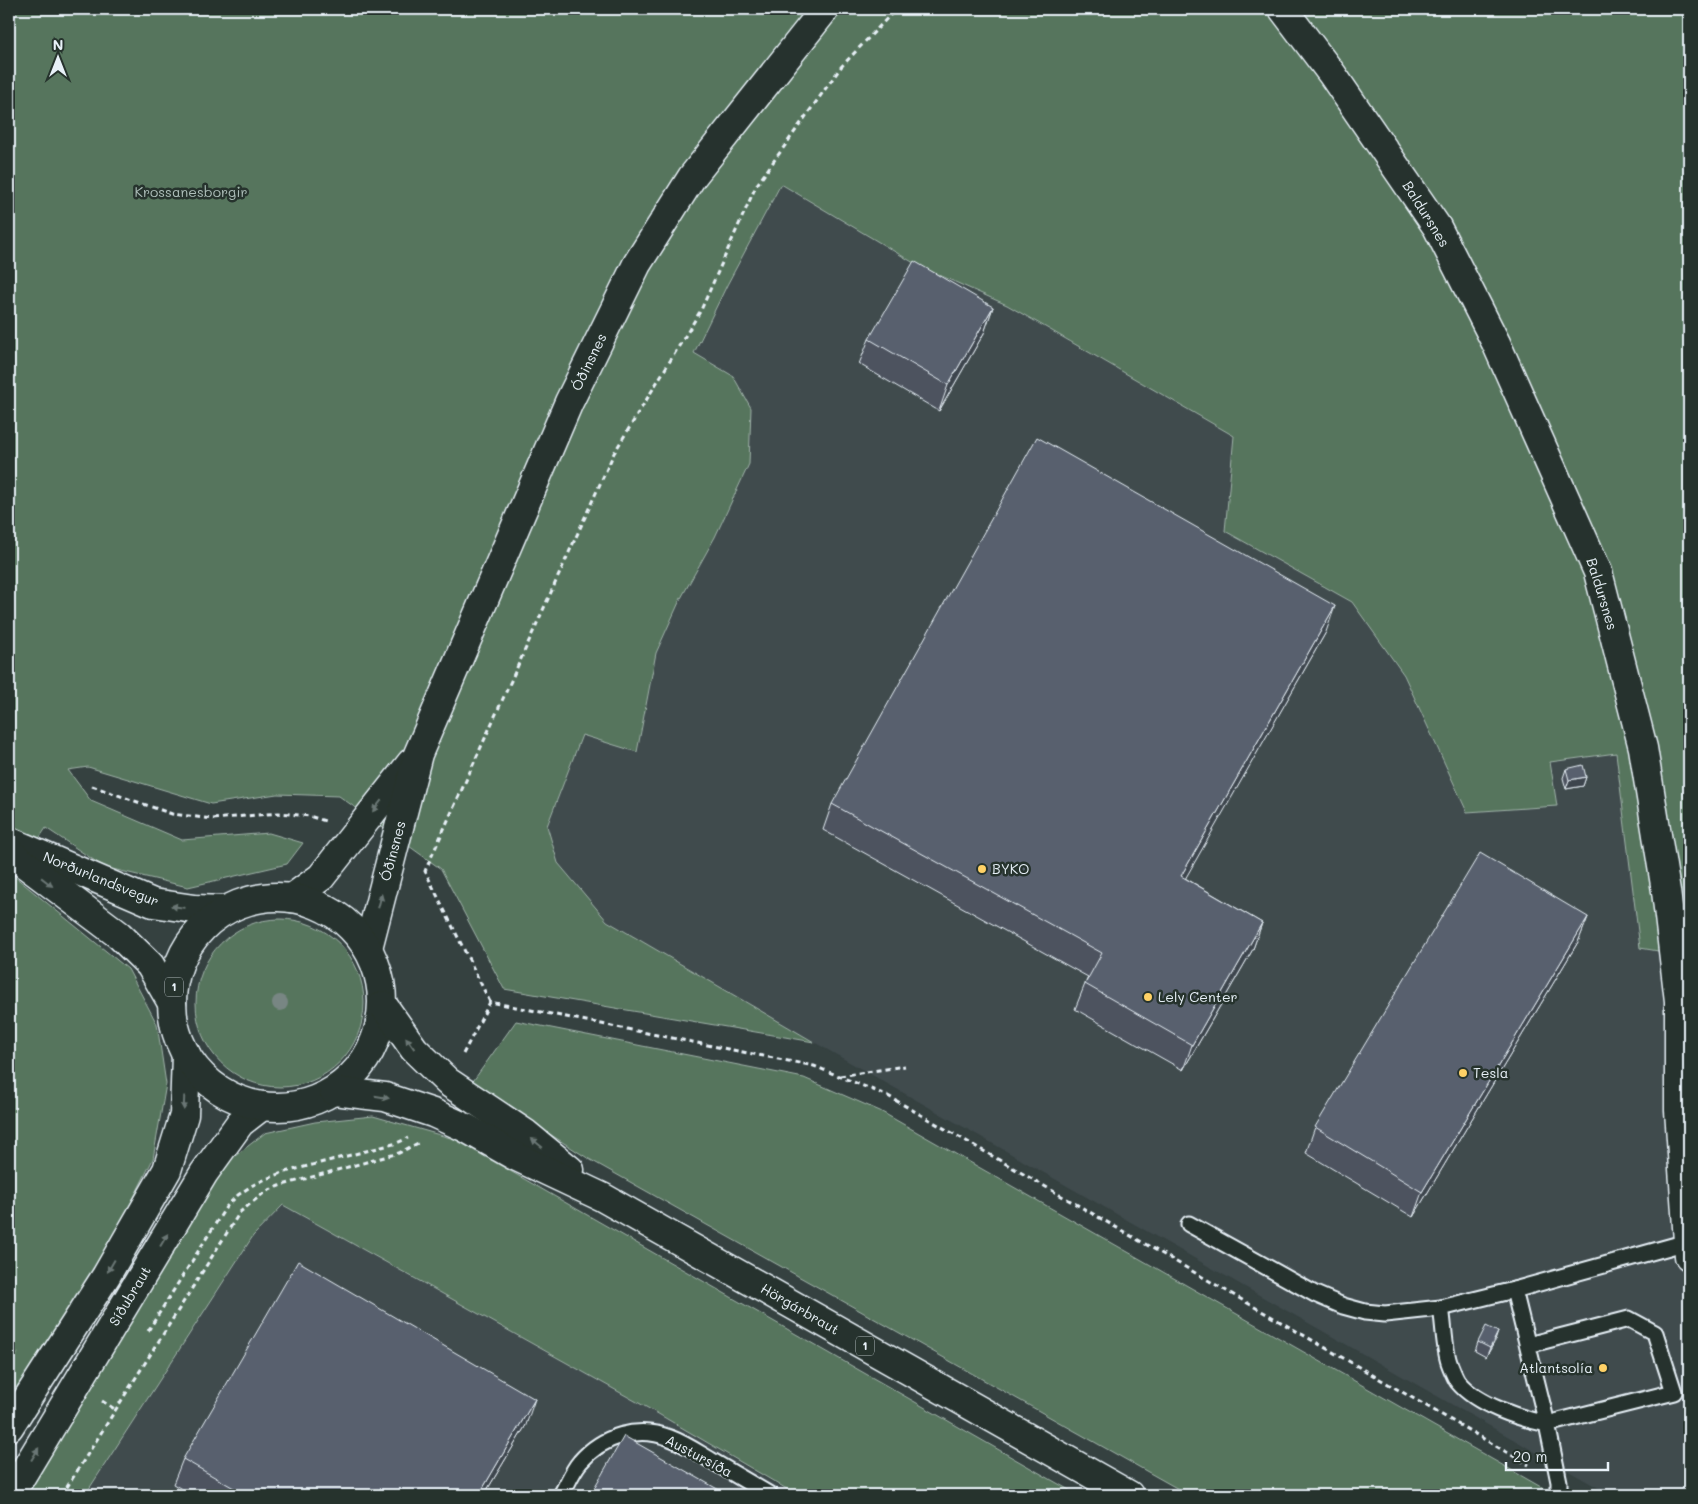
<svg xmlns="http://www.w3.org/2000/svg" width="1698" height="1504" font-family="Mali,sans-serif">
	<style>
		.built { fill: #404b4e }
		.green { fill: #57755d; stroke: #a0b3aa }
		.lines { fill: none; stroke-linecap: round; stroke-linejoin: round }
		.service-casing { stroke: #e8f1f8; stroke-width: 19 }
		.minor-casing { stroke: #e8f1f8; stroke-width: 31 }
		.tertiary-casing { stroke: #e8f1f8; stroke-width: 31 }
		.trunk-casing { stroke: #e8f1f8; stroke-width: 31 }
		.path { stroke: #e8f1f8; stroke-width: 3; stroke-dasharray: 5 4; stroke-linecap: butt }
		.service { stroke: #26332d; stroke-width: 15 }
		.minor { stroke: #26332d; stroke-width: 28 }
		.tertiary { stroke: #26332d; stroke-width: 28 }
		.trunk { stroke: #26332d; stroke-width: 28 }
		.tree { fill: #788683 }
		.wall { fill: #4d535f; stroke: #e8f1f8 }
		.shaded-wall { fill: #3e444d; stroke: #e8f1f8 }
		.building { fill: #59616e; stroke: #e8f1f8 }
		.oneway { fill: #6a7674 }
		.poi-dot { fill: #ffd166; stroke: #26332d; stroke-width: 2 }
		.labels { text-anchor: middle; stroke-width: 5; stroke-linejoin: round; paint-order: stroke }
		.shield { fill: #26332d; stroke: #aeb8bb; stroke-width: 1 }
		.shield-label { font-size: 12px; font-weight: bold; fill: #e8f1f8 }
		.park-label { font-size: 14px; fill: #aebfba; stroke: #26332d }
		.street-label { font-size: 14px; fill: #e8f1f8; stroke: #26332d }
		.poi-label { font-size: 14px; fill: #e8f1f8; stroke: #26332d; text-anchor: start }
	</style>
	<rect width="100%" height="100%" fill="#354140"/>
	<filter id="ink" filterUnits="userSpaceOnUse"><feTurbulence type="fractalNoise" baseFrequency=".02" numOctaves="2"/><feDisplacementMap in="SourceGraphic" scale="10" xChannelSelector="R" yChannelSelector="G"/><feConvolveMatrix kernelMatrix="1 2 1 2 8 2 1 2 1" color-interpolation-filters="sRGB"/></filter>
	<g filter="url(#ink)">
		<g class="built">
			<path d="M781,184l138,82 88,39 227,131 -9,95 127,71 52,73 63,137 90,-6 -7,-44 66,-9 24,195 49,8v539h-78l-797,-453 -207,-121 -49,-58 -11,-37 35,-91 55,17 19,-99 24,-53 35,-63 34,-73 -16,-88 -39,-23 33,-68z"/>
			<path d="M283,1205l372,207 138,83h-708l168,-259z"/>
		</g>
		<g class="green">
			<path d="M9,9h1680v947l-49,-8 -24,-195 -66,9 7,44 -90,6 -63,-137 -52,-73 -127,-71 9,-95 -227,-131 -88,-39 -138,-82 -54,101 -33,68 39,23 18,32 -2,56 -34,73 -35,63 -24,53 -19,99 -55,-17 -35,91 11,37 49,58 207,121 -310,-53 -63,-120 -102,-73 -62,-2 -66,10 -123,-37 -20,3 23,31 91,39 87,-7 34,10 -16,21 -99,23 -84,-20 -58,-39 -32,48 114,93 29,55 9,60 -13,75 -51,102 -88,133 -5,2z"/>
			<circle cx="280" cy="1003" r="84"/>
			<path d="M516,1021l288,57 76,33 668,380v4h-359l-600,-336 -118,-75z"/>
			<path d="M373,1116l81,23 624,356h-281l-142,-83 -372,-207 -30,31 -168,259h-66l203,-329 43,-33 50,-11z"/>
		</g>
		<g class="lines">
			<g class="service-casing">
				<g id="service">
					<path d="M1189,1224l126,70 28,12 22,6 20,2 56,-6 73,-18 173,-48"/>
					<path d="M1514,1290l33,134 127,-32 -19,-59 -26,-14 -101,26"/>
					<path d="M1441,1308c3,15 3,44 9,57 2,5 5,13 8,17 19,23 61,36 89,42l12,58v13"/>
					<path d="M561,1495c6,-10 11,-24 19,-33 22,-26 58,-37 90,-24 16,6 30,16 44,24 19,11 37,22 56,33"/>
				</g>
			</g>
			<g class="minor-casing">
				<path id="minor" d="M1283,9l49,65 105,153 59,116 102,229 45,176 23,143 13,110v109l10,146"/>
			</g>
			<g class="tertiary-casing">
				<g id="tertiary">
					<path d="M292,898l29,-21 90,-114"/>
					<path d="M368,948l50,-194 151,-352 68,-138 55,-87 133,-168"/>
					<path d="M9,1427l97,-151 61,-106 17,-55 2,-61"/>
					<path d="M10,1495l194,-322 36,-50 22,-17"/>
				</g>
			</g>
			<g class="trunk-casing">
				<g id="trunk">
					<path d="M9,841l144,62 41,6 32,1"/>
					<path d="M9,852l110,83 31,30 22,38"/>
					<circle cx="277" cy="1002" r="105"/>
					<path d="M383,1005l31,44 34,33 78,52 44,36"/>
					<path d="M334,1091l51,6 48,16 33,15 49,28 87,41 527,298"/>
				</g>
			</g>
			<g class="path">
				<path d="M92,786l80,28 41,5 66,-6 30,3 16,5"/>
				<path d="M490,1002l-65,-131 189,-418 87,-143 55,-124 85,-119 55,-58"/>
				<path d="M463,1054l27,-52 324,64 74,30 641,369"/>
				<path d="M840,1076l65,-10"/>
				<path d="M148,1331l78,-124 12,-12 15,-10 13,-6 19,-7 112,-29 11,-5"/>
				<path d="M9,1352l9,2"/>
				<path d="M102,1401l14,9"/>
				<path d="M62,1495l178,-283 25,-20 14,-6 120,-33 21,-11"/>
			</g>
			<use href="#service" class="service"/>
			<use href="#minor" class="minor"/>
			<use href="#tertiary" class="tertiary"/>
			<use href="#trunk" class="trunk"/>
		</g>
		<circle class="tree" cx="280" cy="1003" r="8"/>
		<g class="wall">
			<path d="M993,307l-9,26 -45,78 -80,-47 10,-25z"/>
			<path d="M1326,632l-141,246 77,45 -9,26 -70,121 -108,-61 10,-25 3,-7 -265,-147 9,-26z"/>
			<path d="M1566,769l20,8 -3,9 -17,3 -3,-11z"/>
			<path d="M1588,917l-10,25 -165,275 -107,-64 9,-26z"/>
			<path d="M1495,1341l-9,16 -11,-6 3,-9z"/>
			<path d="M526,1425l-42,70h-292l-19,-11 10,-25z"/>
		</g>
		<g class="shaded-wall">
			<path d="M993,307l-9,26 -45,78 9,-26z"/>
			<path d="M1335,606l-9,26 -154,270 9,-26z"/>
			<path d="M1586,777l-3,9 -17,3 3,-9z"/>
			<path d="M1588,917l-10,25 -165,275 9,-25z"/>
			<path d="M1262,923l-9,26 -70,121 9,-25z"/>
			<path d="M1498,1332l-3,9 -9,16 4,-9z"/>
			<path d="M535,1399l-9,26 -42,70h-5z"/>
		</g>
		<g class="building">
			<path d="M914,261l79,46 -45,78 -79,-46z"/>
			<path d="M1037,437l298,169 -154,270 81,47 -70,122 -107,-61 17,-31 -270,-149z"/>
			<path d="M1583,765l3,12 -17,3 -3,-11z"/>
			<path d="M1480,853l108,64 -166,275 -107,-65z"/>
			<path d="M298,1261l237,138 -56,96h-233l-63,-36z"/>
			<path d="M1486,1326l12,6 -8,16 -12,-6z"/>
			<path d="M624,1436l104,59h-138z"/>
		</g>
		<defs><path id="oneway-solid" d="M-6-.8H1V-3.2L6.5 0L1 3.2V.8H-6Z" transform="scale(1.25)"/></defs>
		<g class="oneway">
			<use href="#oneway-solid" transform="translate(377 806) rotate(128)"/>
			<use href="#oneway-solid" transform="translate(47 882) rotate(38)"/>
			<use href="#oneway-solid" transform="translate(380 901) rotate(-76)"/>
			<use href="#oneway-solid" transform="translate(178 907) rotate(-172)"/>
			<use href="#oneway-solid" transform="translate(410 1043) rotate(-126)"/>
			<use href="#oneway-solid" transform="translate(382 1097) rotate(10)"/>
			<use href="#oneway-solid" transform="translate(184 1103) rotate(92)"/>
			<use href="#oneway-solid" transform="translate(537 1143) rotate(-141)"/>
			<use href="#oneway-solid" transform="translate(164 1240) rotate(-59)"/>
			<use href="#oneway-solid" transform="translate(111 1266) rotate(120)"/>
			<use href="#oneway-solid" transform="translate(35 1454) rotate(-59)"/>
		</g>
	</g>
	<g class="poi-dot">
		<circle cx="982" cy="869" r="5"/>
		<circle cx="1148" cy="997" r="5"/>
		<circle cx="1463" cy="1073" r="5"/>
		<circle cx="1603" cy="1368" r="5"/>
	</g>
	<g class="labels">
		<g class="shield">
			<rect x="165" y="977.5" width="18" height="19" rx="4"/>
			<rect x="856" y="1336.5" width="18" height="19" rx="4"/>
		</g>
		<g class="shield-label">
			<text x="174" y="991">1</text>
			<text x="865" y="1350">1</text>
		</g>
		<g class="park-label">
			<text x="191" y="197">Krossanesborgir</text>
		</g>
		<g class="street-label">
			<text transform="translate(1426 214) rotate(58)" y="5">Baldursnes</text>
			<text transform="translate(589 362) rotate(-64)" y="5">Óðinsnes</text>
			<text transform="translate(1602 594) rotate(73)" y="5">Baldursnes</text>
			<text transform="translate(393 851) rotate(-75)" y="5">Óðinsnes</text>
			<text transform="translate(101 879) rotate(22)" y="5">Norðurlandsvegur</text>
			<text transform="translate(130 1296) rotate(-59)" y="5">Síðubraut</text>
			<text transform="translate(800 1309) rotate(30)" y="5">Hörgárbraut</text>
			<text transform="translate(699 1456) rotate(28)" y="5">Austursíða</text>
		</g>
		<g class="poi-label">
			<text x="992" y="874">BYKO</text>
			<text x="1158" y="1002">Lely Center</text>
			<text x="1473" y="1078">Tesla</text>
			<text x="1593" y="1373" text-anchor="end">Atlantsolía</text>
		</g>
	</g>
	<rect width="1698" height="1504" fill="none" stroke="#26332d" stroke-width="30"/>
	<rect x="15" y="15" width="1668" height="1474" fill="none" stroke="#e8f1f8" stroke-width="2" filter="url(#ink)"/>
	<g transform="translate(58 58)" stroke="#26332d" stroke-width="4" paint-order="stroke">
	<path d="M0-4L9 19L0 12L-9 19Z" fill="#e8f1f8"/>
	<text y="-8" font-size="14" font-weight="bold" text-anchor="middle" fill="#e8f1f8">N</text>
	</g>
	<path d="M1506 1462v8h102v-8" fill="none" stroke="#e8f1f8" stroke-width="2.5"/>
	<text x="1513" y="1462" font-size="15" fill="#e8f1f8" stroke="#26332d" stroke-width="4" paint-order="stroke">20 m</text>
</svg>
